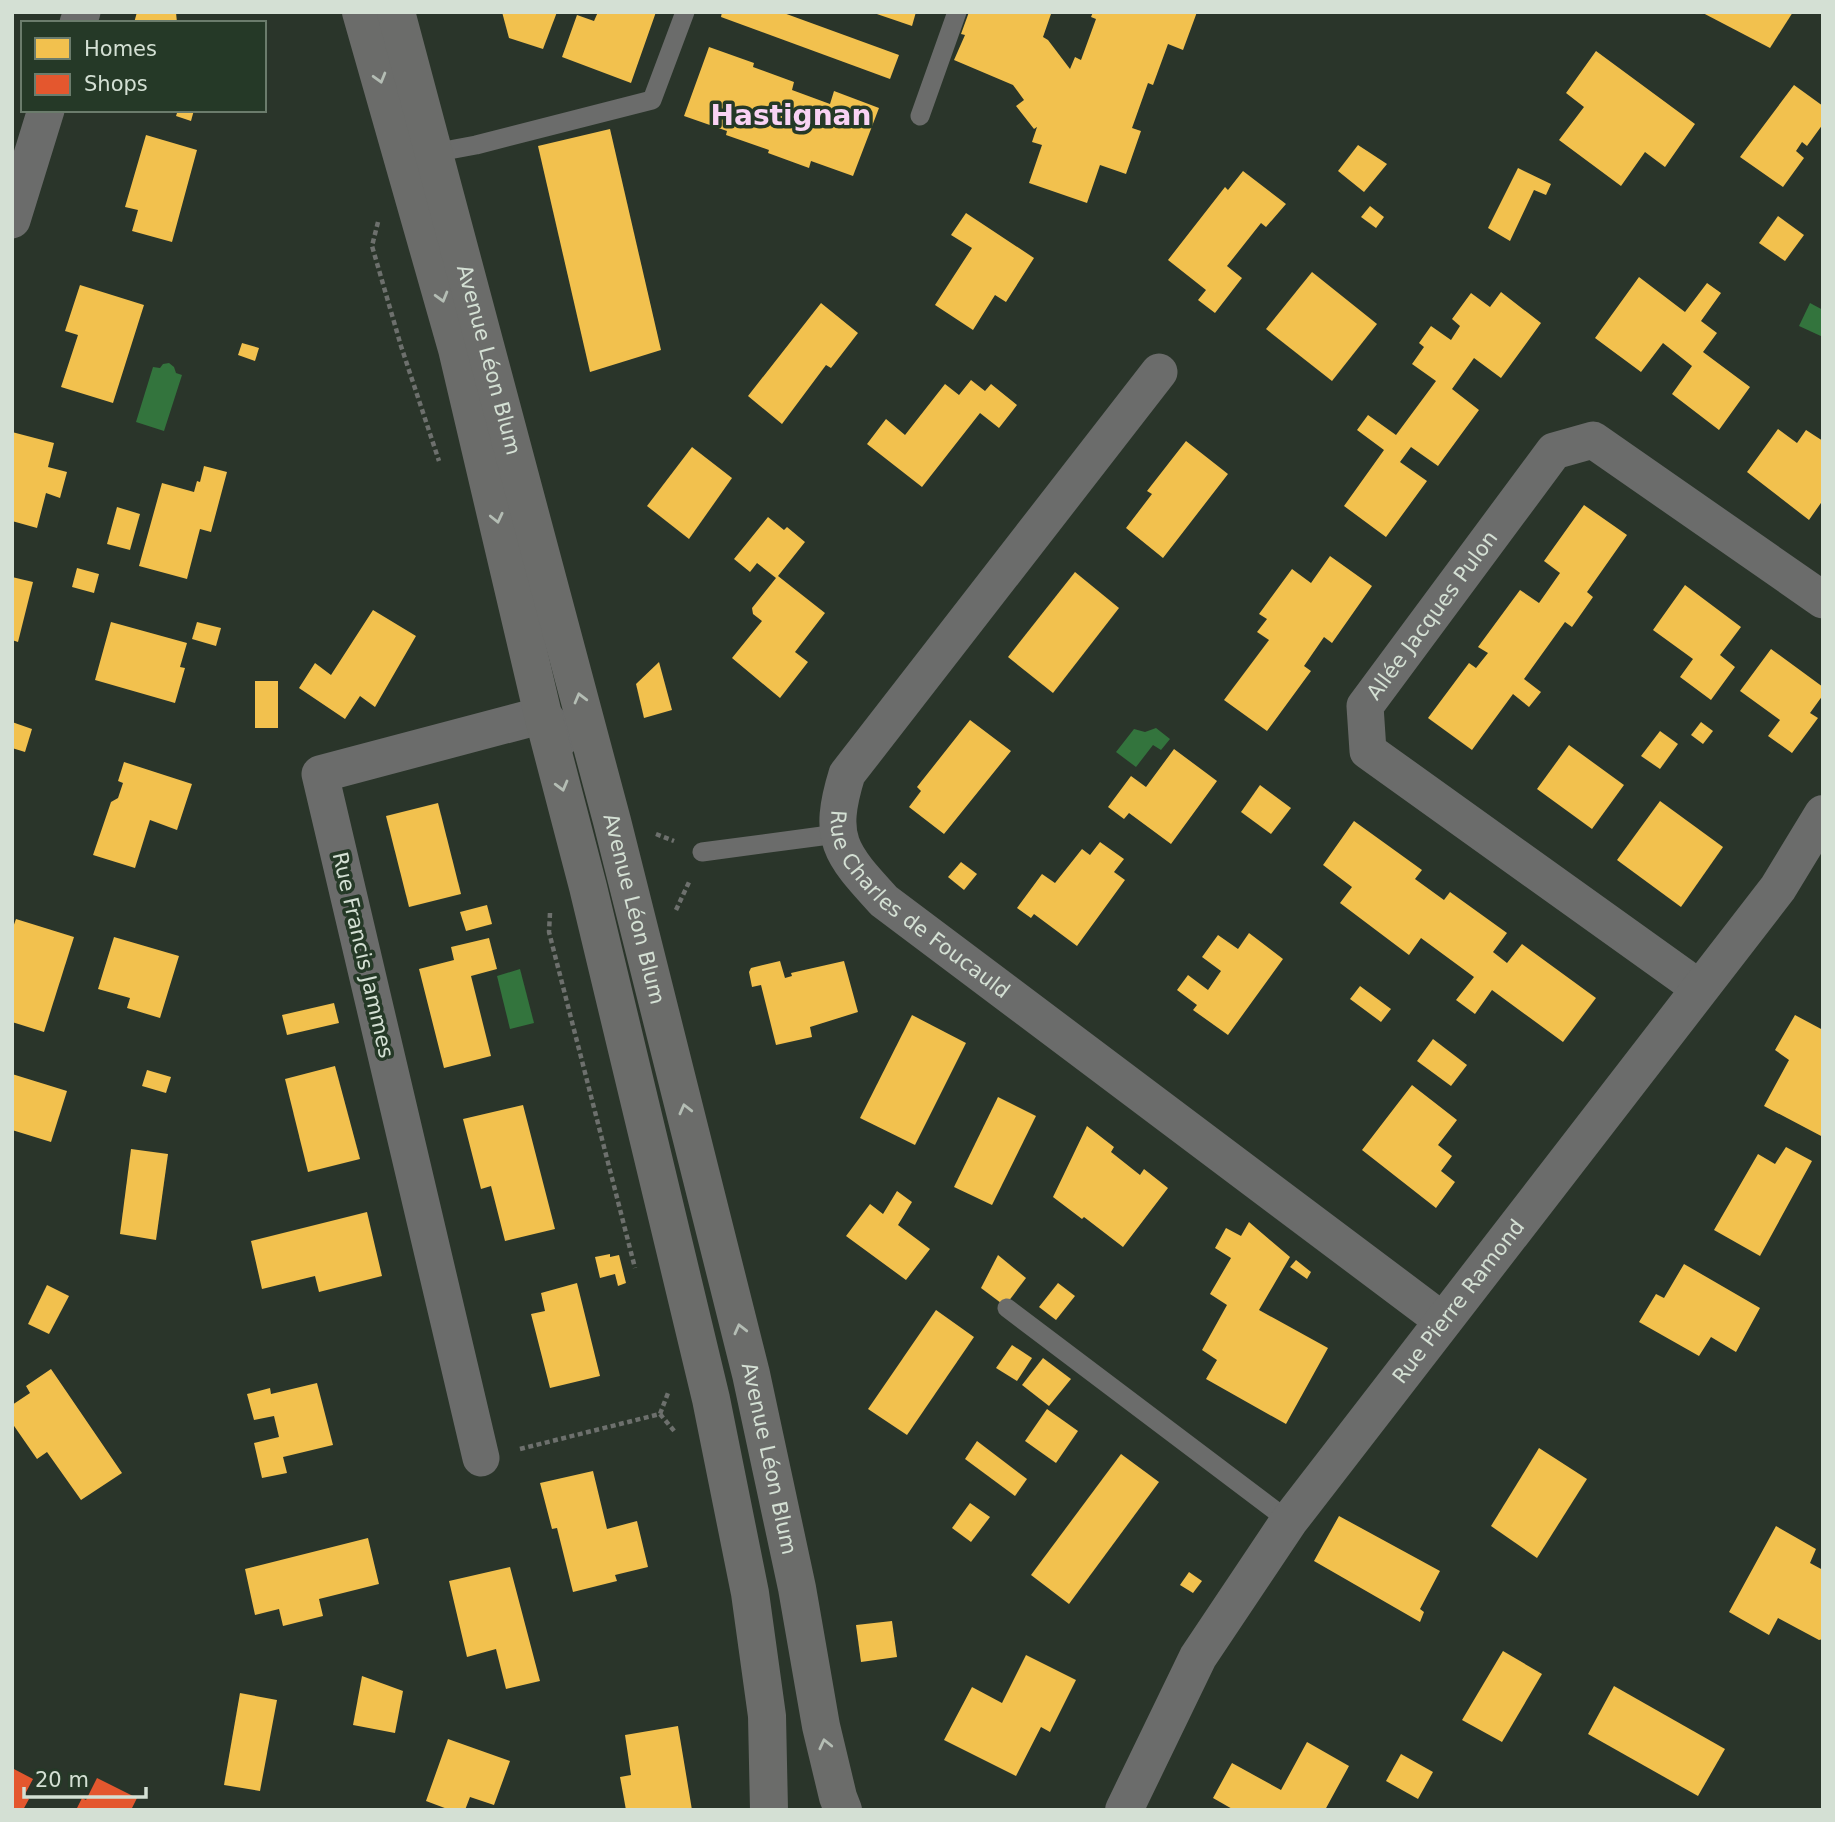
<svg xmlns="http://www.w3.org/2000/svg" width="1835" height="1822" font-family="'DejaVu Sans',sans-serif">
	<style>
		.water { fill: #33743d }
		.homes { fill: #f2c14e }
		.shops { fill: #e4572e }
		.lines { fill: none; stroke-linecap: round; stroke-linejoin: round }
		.path { stroke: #6d706d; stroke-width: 4.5; stroke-dasharray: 5 3.5; stroke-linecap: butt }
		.service { stroke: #6b6c6b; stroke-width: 19 }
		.minor { stroke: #6b6c6b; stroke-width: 37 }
		.tertiary { stroke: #6b6c6b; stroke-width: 38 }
		.primary { stroke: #6b6c6a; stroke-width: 38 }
		.oneway { stroke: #b4bdb4 }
		.labels { text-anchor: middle; stroke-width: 7; stroke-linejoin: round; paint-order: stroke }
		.street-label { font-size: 21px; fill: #d4e0d4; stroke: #253927 }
		.district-label { font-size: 28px; font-weight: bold; fill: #f9d3f4; stroke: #253927 }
	</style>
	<rect width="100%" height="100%" fill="#2a352a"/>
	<g class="water">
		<path d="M1810,303l13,7v27l-24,-11z"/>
		<path d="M169,363l5,4 2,6 6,2 -18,56 -28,-9 17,-55 7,1 3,-4z"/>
		<path d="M1156,728l14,11 -9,11 -8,-5 -17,22 -20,-15 18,-23 11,3z"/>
		<path d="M520,969l14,54 -24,6 -13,-53z"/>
	</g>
	<g class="homes">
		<path d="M137,12h39l1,11h-43z"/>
		<path d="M502,12h55l-14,37 -34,-11z"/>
		<path d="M598,12h58l-25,71 -69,-26 15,-42 17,6z"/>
		<path d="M722,12h59l118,43 -9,24 -169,-62z"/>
		<path d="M871,12h45l-4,14z"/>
		<path d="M969,12h76l6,2 -8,23 5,3 22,29 5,-12 6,3 15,-41 -5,-2 2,-5h104l-14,38 -15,-6 -15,41 -5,-2 -16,45 9,3 -15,43 -26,-9 -13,38 -58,-20 13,-38 -10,-3 5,-15 -3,2 -18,-23 8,-6 -11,-15 -59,-25 11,-25 -4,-1z"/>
		<path d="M1701,12h92l-23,36z"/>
		<path d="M709,47l45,16 -1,4 41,15 -2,8 38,14 4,-13 45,17 -26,68 -42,-15 -2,7 -41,-15 1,-3 -43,-15 1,-4 -43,-15z"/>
		<path d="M1596,51l99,73 -30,43 -20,-15 -24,34 -62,-46 25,-33 -18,-14z"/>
		<path d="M1794,85l29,21v18l-16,22 -5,-4 -6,9 8,7 -21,29 -43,-30z"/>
		<path d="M178,110h16l-3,11 -15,-5z"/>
		<path d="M610,129l51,221 -71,22 -52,-226z"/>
		<path d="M146,135l51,15 -25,92 -40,-11 6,-21 -13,-3z"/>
		<path d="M1358,145l29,19 -23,28 -26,-21z"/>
		<path d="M1518,168l33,16 -5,11 -12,-5 -24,51 -22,-13z"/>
		<path d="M1243,171l43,33 -20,23 -5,-4 -34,43 15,12 -27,35 -17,-13 8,-10 -38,-30 57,-73 3,3z"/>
		<path d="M1370,206l14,11 -8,11 -15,-11z"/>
		<path d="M966,213l68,45 -28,44 -11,-7 -22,35 -38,-25 37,-57 -21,-13z"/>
		<path d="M1778,216l26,19 -19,26 -26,-18z"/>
		<path d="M1312,272l65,52 -45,57 -66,-52z"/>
		<path d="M1639,277l46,35 22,-29 14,10 -20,28 16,12 -14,19 47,35 -31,43 -47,-36 20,-28 -29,-23 -22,29 -46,-34z"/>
		<path d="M80,285l64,20 -31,98 -52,-16 17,-52 -13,-4z"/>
		<path d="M1501,292l40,31 -40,55 -27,-20 -22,31 27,21 -41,56 -27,-19 -11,15 27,19 -41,56 -42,-31 40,-56 -27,-20 11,-15 28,20 40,-54 -24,-17 12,-17 -5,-4 12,-17 20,14 9,-14 -8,-7 19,-26 19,14z"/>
		<path d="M821,303l37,30 -27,35 -5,-3 -44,59 -34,-28z"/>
		<path d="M242,343l17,5 -4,13 -17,-6z"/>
		<path d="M971,380l14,11 6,-7 26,21 -18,23 -19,-15 -58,74 -55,-43 19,-25 19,16 40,-51 14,11z"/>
		<path d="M1778,429l19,14 9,-13 17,11v59l-14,20 -62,-48z"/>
		<path d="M12,432l42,11 -6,24 19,5 -7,26 -14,-5 -9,35 -25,-7z"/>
		<path d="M1186,441l42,33 -65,84 -37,-30 26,-34 -5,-3z"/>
		<path d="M692,447l40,31 -43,61 -42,-33z"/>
		<path d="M204,466l23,6 -16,60 -11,-3 -13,50 -48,-13 23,-83 32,9 3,-11 3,1z"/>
		<path d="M1584,505l43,30 -40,57 6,5 -21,30 -7,-5 -41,57 17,13 -12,15 -16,-13 -41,56 -44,-32 41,-55 7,5 12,-15 -10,-6 42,-57 19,13 21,-30 -16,-12z"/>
		<path d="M117,507l23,7 -10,36 -23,-6z"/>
		<path d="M768,517l16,13 3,-3 18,15 -27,34 47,37 -30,39 13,10 -28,36 -48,-40 30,-37 -9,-7 -1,-6 24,-30 -19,-15 -7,9 -16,-13z"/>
		<path d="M1330,556l42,30 -40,57 -8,-6 -20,29 7,5 -44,60 -43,-31 45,-60 -12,-8 10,-13 -8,-5 33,-45 19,14z"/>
		<path d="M77,568l22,6 -5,19 -22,-6z"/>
		<path d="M1075,572l44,36 -66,85 -45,-36z"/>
		<path d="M12,577l21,5 -15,60 -6,-2z"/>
		<path d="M1685,585l56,42 -21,28 15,12 -24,33 -31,-23 13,-18 -40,-29z"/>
		<path d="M373,610l43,26 -41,71 -15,-11 -15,23 -46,-31 16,-25 16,12z"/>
		<path d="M111,622l76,21 -7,24 5,1 -10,35 -80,-23z"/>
		<path d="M197,622l24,6 -5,18 -24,-7z"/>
		<path d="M1771,649l52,38v8l-13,18 8,5 -26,35 -24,-17 12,-16 -40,-29z"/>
		<path d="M659,662l13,48 -28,8 -8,-34z"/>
		<rect x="255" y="681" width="23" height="47"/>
		<path d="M970,720l41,31 -67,83 -35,-27 12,-16 -4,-4z"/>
		<path d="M12,722l20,7 -7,23 -13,-4z"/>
		<path d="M1701,722l12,9 -10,13 -12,-9z"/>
		<path d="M1660,731l18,13 -18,25 -19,-13z"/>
		<path d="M1569,745l55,40 -32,44 -55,-40z"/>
		<path d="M1174,749l43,32 -46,63 -42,-31 -5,6 -16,-12 23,-31 15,11z"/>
		<path d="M124,762l68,22 -15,46 -27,-10 -15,48 -42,-13 18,-53 7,-4 5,-15 -5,-2z"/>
		<path d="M1260,785l31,23 -20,26 -30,-22z"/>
		<path d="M1660,801l63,46 -42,60 -64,-47z"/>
		<path d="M438,803l23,91 -52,13 -23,-91z"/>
		<path d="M1354,821l68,49 -7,9 29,21 6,-8 57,41 -14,19 14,11 15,-19 74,54 -33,44 -71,-52 -17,24 -19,-14 18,-23 -53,-39 -12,17 -69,-52 12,-16 -29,-22z"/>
		<path d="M1100,842l24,17 -10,13 11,8 -48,66 -43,-32 -3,4 -14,-10 25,-34 13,9 27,-34 8,6z"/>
		<path d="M961,862l16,12 -13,16 -16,-13z"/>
		<path d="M487,905l5,19 -26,7 -6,-19z"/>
		<path d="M16,919l58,18 -30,95 -32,-10v-92z"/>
		<path d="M1249,933l34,26 -55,76 -35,-25 4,-5 -20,-15 11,-15 20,15 13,-19 -19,-14 16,-22 20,14z"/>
		<path d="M114,937l65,19 -19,62 -33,-10 3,-10 -32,-9z"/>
		<path d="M489,938l8,31 -26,7 20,80 -47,12 -25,-99 35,-9 -3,-13z"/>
		<path d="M780,961l5,17 7,-2 -1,-3 53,-12 14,51 -48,15 2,10 -36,8 -15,-60 -9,2 -3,-15 2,-4z"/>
		<path d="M1360,986l31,23 -10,13 -31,-23z"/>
		<path d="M334,1003l5,20 -52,12 -5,-20z"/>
		<path d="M912,1015l54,28 -51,102 -55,-27z"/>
		<path d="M1795,1015l28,15v107l-59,-31 25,-46 -14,-10z"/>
		<path d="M1433,1039l34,26 -16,21 -34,-25z"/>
		<path d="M335,1066l25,93 -52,13 -23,-93z"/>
		<path d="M147,1070l24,7 -5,16 -24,-7z"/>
		<path d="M12,1074l55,17 -16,51 -39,-12z"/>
		<path d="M1412,1085l45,35 -19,25 14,11 -11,15 14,11 -19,26 -74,-58z"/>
		<path d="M998,1097l38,19 -44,89 -38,-18z"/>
		<path d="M523,1105l32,124 -50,12 -14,-55 -10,3 -18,-70z"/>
		<path d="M1087,1126l27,21 -3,5 29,23 4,-6 24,19 -45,59 -39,-30 -2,2 -29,-22z"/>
		<path d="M1786,1147l26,14 -52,95 -46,-26 44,-76 17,10z"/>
		<path d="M131,1149l37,5 -12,86 -36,-6z"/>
		<path d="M897,1191l15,11 -14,23 32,24 -24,31 -60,-44 24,-32 13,10z"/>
		<path d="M367,1212l15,64 -63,16 -4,-16 -53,13 -11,-48z"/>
		<path d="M1249,1222l41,35 -31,53 69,38 -42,76 -80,-45 11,-19 -15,-10 25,-45 -17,-11 21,-36 -16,-10 11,-20 15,8z"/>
		<path d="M610,1254v3l9,-2 7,28 -8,3 -3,-12 -15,4 -5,-21z"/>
		<path d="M998,1255l28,23 -21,28 -24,-18z"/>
		<path d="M1296,1260l15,12 -4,7 -17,-12z"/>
		<path d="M1684,1264l76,44 -24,44 -25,-15 -12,19 -60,-34 17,-28 8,4z"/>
		<path d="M577,1283l23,93 -50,12 -19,-74 14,-3 -4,-18z"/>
		<path d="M1058,1283l17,13 -19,24 -17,-13z"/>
		<path d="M47,1285l22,11 -20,38 -21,-10z"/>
		<path d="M936,1310l38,27 -67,98 -39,-26z"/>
		<path d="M1012,1345l20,13 -15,23 -21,-13z"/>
		<path d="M1043,1358l28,21 -22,27 -27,-21z"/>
		<path d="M51,1369l71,104 -41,27 -34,-48 -10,7 -25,-36v-18l18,-12 -4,-7z"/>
		<path d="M317,1383l16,62 -50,12 4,16 -25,5 -8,-35 25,-6 -5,-21 -20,4 -7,-26 23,-6 1,6z"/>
		<path d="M1047,1409l31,22 -22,32 -31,-22z"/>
		<path d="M977,1441l50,38 -12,17 -50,-37z"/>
		<path d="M1539,1448l48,31 -50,79 -46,-32z"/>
		<path d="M1121,1454l38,28 -90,122 -38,-29z"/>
		<path d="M593,1471l14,58 30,-8 11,46 -33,8 2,6 -44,11 -16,-64 -5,1 -12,-46z"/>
		<path d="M970,1503l20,14 -19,25 -19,-14z"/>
		<path d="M1339,1516l101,55 -20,38 4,3 -4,10 -106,-61z"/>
		<path d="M1776,1526l40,23 -6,14 13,7v69l-4,1 -41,-22 -9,17 -40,-23z"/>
		<path d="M368,1538l11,46 -60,15 4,17 -40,10 -4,-17 -24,6 -10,-46z"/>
		<path d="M510,1567l30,114 -34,8 -10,-40 -29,8 -18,-76z"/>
		<path d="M1189,1572l13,9 -9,12 -13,-8z"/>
		<path d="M892,1621l5,36 -36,5 -5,-37z"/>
		<path d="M1503,1651l39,23 -40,68 -40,-22z"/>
		<path d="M1026,1655l50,25 -26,52 -9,-5 -25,49 -72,-36 28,-53 30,16z"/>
		<path d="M362,1676l41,15 -8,42 -42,-8z"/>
		<path d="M1614,1686l111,63 -27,47 -110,-62z"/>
		<path d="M240,1693l37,7 -17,91 -36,-6z"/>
		<path d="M678,1726l14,84h-66l-6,-33 11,-2 -6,-40z"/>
		<path d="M448,1739l62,22 -16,44 -24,-8 -5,13h-15l-24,-9z"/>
		<path d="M1307,1742l42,24 -24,44h-91l-21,-12 19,-35 49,27z"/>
		<path d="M1401,1754l32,18 -15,27 -32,-18z"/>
	</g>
	<g class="shops">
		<path d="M12,1768l21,11 -9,17 5,3 -6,11h-11z"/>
		<path d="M97,1778l40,20 -6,12h-55l6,-12 4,2z"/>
	</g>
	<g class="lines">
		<g class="path">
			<path d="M378,222l-6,24 29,100 38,115"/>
			<path d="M656,834l18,7"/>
			<path d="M676,910l14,-30"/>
			<path d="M550,913l-1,19 86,336"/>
			<path d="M660,1414l15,18"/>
			<path d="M520,1449l140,-35 8,-21"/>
		</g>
		<g class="service">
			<path d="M920,116l37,-104"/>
			<path d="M433,153l43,-8 176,-45 33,-88"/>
			<path d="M702,852l135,-18"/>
			<path d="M1007,1308l282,213"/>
		</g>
		<g class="minor">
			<path d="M78,23l4,-11"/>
			<path d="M12,220l34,-110"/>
			<path id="s1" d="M1159,372l-312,402c-20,65 -7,79 37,127l559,420"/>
			<path id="s2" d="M1699,988l-331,-237 -3,-45 189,-255 39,-11 230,160"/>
			<path d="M481,1458l-161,-684 223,-59 18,23"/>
		</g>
		<path class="tertiary" id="s3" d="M1124,1810l74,-153 91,-136 489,-633 45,-74"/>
		<g class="primary">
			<path d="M361,12l96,337 86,366 45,172 123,512 39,194 17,123 2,94"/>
			<path id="s4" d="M396,12l216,809 139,553 46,214 24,138 17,71 5,13"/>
		</g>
	</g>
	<defs><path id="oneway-chevron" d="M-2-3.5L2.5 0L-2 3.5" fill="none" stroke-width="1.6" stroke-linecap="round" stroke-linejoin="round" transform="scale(1.75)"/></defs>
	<g class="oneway">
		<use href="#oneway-chevron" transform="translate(380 78) rotate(74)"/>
		<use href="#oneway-chevron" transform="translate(442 297) rotate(74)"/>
		<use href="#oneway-chevron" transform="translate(497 518) rotate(77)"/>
		<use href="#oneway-chevron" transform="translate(580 698) rotate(-105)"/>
		<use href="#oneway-chevron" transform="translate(562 786) rotate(75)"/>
		<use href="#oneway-chevron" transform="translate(685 1109) rotate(-104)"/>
		<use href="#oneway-chevron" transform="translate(740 1329) rotate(-104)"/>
		<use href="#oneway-chevron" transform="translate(825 1744) rotate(-103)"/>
	</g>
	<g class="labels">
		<g class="street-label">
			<text dy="7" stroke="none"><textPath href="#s4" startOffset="360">Avenue Léon Blum</textPath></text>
			<text dy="7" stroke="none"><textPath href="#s2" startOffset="565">Allée Jacques Pulon</textPath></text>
			<text dy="7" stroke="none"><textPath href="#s1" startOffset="676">Rue Charles de Foucauld</textPath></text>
			<text dy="7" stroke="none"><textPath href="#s4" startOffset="928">Avenue Léon Blum</textPath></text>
			<text transform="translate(363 955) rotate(77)" y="7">Rue Francis Jammes</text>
			<text dy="7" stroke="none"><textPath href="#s3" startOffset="611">Rue Pierre Ramond</textPath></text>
			<text dy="7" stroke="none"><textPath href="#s4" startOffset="1494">Avenue Léon Blum</textPath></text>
		</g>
		<g class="district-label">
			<text x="791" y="125">Hastignan</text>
		</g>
	</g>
	<rect width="1835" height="1822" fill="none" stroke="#d4e0d4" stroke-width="28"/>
	<rect x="21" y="21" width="245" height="91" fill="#253927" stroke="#6b7c6c" stroke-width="2"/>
	<rect x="35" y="38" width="35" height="21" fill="#f2c14e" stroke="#6b7c6c" stroke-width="2"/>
	<text x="84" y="56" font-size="21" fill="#d4e0d4">Homes</text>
	<rect x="35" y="74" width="35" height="21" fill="#e4572e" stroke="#6b7c6c" stroke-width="2"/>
	<text x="84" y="91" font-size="21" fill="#d4e0d4">Shops</text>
	<path d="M24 1787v10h122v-10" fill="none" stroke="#d4e0d4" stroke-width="3.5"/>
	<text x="35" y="1787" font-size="21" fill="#d4e0d4" stroke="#253927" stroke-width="5" paint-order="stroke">20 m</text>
</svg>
